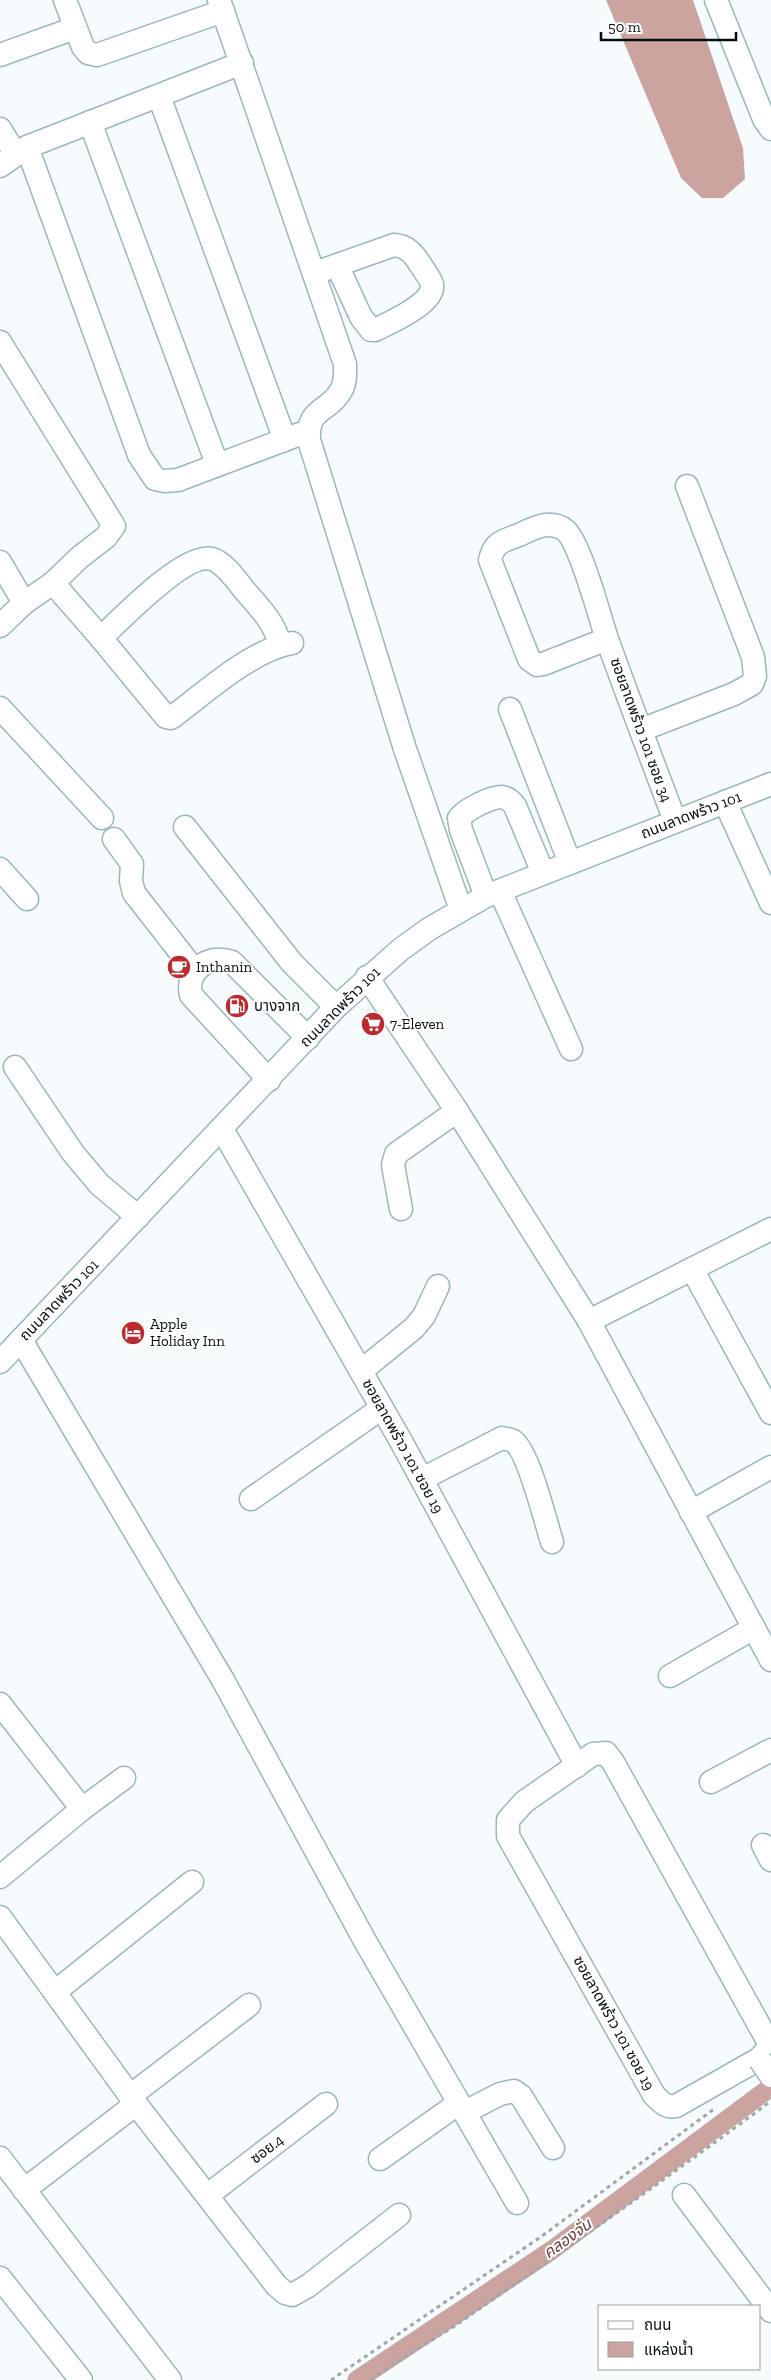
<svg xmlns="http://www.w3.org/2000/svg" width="771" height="2380" font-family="'Zilla Slab','Noto Sans Thai',serif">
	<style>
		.water { fill: #cba39f }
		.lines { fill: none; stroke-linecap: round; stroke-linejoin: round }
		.canal { stroke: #cba39f; stroke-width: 19 }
		.minor-casing { stroke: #9ab7bd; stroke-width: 25 }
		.path { stroke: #9fa7a9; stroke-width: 3; stroke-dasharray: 4 4; stroke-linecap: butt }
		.minor { stroke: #fff; stroke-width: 22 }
		.minor-bridge-casing { stroke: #9ab7bd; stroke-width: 25; stroke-linecap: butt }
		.minor-bridge { stroke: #fff; stroke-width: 22 }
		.labels { text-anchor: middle; stroke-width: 4; stroke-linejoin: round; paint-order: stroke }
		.street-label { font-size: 15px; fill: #050e10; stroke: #fff }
		.poi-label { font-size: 15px; fill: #050e10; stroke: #fff; text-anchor: start }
		.water-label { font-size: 16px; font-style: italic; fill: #723a37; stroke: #fff }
	</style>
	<rect width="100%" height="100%" fill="#f6fcfe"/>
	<path class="water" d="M606,0h87l50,148 2,31 -22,19h-21l-21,-20z"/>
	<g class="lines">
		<path class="canal" d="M357,2380l195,-130 219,-163"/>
		<g class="minor-casing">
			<g id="minor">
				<path d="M65,0l18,47 5,6 9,2 126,-44"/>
				<path d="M219,0l126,364c0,10 1,20 -5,28 -12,21 -33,15 -31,48l96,309 56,161"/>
				<path d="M716,0l48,119 7,10"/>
				<path d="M0,55l75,-27"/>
				<path d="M159,96l126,344"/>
				<path d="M90,122l127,342"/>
				<path d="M0,129l16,26"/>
				<path d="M27,147l112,308 16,24 10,2 13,-1 130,-49"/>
				<path d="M0,166l27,-19 215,-84"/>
				<path d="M315,273l79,-28c13,1 19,8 26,19 4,6 10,14 12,20 4,19 -43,39 -57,46h-4l-10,-13 -24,-52"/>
				<path d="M0,342l114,184 -8,11 -26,20 -27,26 -29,20 -24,23"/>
				<path d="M0,562l24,41"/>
				<path d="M53,583l48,55 65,79 5,1c34,-25 80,-68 121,-75"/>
				<path d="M101,638c19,-18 85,-87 111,-79 13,4 25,22 33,32 15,17 30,32 35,54"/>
				<path d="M607,639l-64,25 -6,1 -8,-6 -39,-99c4,-18 13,-19 29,-25 15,-7 31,-16 46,-5 15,12 35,88 42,109 22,61 45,121 68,182"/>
				<path d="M0,708l102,110"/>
				<path d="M510,709l60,154"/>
				<path d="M641,730l93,-36 18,-10 3,-8 -2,-19 -66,-171"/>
				<path d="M725,802l46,101"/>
				<path d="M185,827l107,136 44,44"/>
				<path d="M114,839l18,25 -1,17 3,12 61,78"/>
				<path d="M0,869l27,30"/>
				<path d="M500,891l71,158"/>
				<path d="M486,896l-25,-66 -2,-12c8,-9 31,-21 43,-21 6,1 9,4 13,9l28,67"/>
				<path d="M367,977l90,134 132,210 182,339"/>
				<path d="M15,1067l58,86 26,31 39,33"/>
				<path d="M269,1080l-78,-85c-6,-24 18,-42 41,-33l76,76"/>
				<path d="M222,1129l180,314 175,323"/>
				<path d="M401,1209l-8,-44 3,-11 61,-43"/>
				<path d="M692,1269l79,144"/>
				<path d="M589,1321l182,-92"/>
				<path d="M21,1340l202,340 142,261 152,262"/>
				<path d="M0,1362l336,-355 64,-57 29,-21 57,-33 285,-112"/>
				<path d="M361,1371l53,-43 10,-12 14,-30"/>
				<path d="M422,1479l80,-41c3,1 8,1 11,3 15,9 33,82 39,101"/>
				<path d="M251,1499l131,-91"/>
				<path d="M691,1512l80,-45"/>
				<path d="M670,1676l84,-48"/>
				<path d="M0,1704l82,105 -82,68"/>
				<path d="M606,1753l7,9 156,281 -3,8 -7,8 -83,47c-10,2 -15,-4 -22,-11l-146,-259v-16l16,-18 69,-48z"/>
				<path d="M711,1782l60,-32"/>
				<path d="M82,1809l42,-31"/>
				<path d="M763,1845l8,15"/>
				<path d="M0,1917l136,187 140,181 9,8 7,2 16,-9 91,-71"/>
				<path d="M56,1991l136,-109"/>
				<path d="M130,2096l119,-91"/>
				<path d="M465,2112l35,-18 14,-3 7,5 32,52"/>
				<path d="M0,2158l170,222"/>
				<path d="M380,2159l79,-56"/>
				<path d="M24,2190l112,-86"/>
				<path d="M208,2195l118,-91"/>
				<path d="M684,2195l87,116"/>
				<path d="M0,2278l81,102"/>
			</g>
		</g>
		<g class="path">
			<path d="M331,2380l211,-144 172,-127"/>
			<path d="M371,2380c32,-25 68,-42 101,-66 101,-70 201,-140 299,-213"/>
		</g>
		<use href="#minor" class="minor"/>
		<g class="minor-bridge-casing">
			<path id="minor-bridge" d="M760,2060l11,16"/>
		</g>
		<use href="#minor-bridge" class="minor-bridge"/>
	</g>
	<defs>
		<g id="cafe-disc" transform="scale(1.25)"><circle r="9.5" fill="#bb2b30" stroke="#fff"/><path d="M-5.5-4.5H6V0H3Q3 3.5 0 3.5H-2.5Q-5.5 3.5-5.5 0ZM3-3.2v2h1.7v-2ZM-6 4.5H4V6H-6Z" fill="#fff"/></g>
		<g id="fuel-disc" transform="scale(1.25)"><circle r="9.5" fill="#bb2b30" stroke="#fff"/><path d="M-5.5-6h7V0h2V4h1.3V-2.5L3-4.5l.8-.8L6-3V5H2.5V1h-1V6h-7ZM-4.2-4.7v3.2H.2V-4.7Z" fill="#fff"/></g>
		<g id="supermarket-disc" transform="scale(1.25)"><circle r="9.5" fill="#bb2b30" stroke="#fff"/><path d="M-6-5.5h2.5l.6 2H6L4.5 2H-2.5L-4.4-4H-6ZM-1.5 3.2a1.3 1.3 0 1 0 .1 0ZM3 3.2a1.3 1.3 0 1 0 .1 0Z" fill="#fff"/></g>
		<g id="hotel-disc" transform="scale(1.25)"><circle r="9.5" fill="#bb2b30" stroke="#fff"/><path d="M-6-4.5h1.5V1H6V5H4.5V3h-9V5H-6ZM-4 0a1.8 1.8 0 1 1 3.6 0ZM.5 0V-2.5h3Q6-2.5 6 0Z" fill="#fff"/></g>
	</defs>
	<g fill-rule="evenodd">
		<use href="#cafe-disc" x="179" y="967"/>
		<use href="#fuel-disc" x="237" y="1006"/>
		<use href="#supermarket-disc" x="373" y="1024"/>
		<use href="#hotel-disc" x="133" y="1333"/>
	</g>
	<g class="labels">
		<g class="street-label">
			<text transform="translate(641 730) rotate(70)" y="5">ซอยลาดพร้าว 101 ซอย 34</text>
			<text transform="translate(691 815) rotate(-21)" y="5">ถนนลาดพร้าว 101</text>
			<text transform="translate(340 1007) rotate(-45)" y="5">ถนนลาดพร้าว 101</text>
			<text transform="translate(59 1300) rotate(-46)" y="5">ถนนลาดพร้าว 101</text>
			<text transform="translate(403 1446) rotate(61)" y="5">ซอยลาดพร้าว 101 ซอย 19</text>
			<text transform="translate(614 2023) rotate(61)" y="5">ซอยลาดพร้าว 101 ซอย 19</text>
			<text transform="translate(267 2149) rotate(-37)" y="5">ซอย.4</text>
		</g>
		<g class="poi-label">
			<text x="196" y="972">Inthanin</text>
			<text x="254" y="1011">บางจาก</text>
			<text x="390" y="1029">7-Eleven</text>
			<text x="150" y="1329">Apple<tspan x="150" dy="17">Holiday Inn</tspan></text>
		</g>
		<g class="water-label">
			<text transform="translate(567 2238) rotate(-36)" y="6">คลองจั่น</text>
		</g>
	</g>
	<rect x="598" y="2305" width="162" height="65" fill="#ffffff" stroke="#9b9f9f"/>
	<rect x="608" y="2321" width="25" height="8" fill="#ffffff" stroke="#9b9f9f"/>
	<text x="644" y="2330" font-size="15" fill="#050e10">ถนน</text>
	<rect x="608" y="2342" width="25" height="15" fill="#cba39f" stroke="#9b9f9f"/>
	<text x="644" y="2355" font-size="15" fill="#050e10">แหล่งน้ำ</text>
	<path d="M601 32v8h135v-8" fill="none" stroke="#050e10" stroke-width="2.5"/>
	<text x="608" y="32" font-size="15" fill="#050e10" stroke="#ffffff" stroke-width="4" paint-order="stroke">50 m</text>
</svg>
